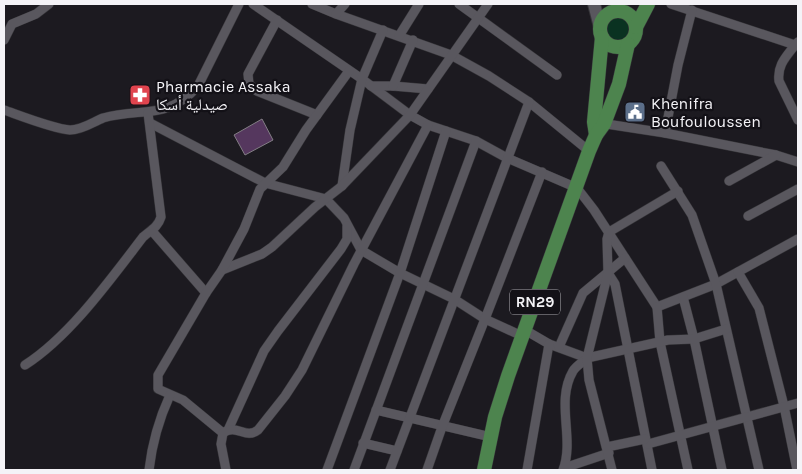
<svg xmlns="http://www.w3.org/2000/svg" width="802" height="474" font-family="Karla,'Noto Naskh Arabic',sans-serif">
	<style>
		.green { fill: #0a3221 }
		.building { fill: #55375e; stroke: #837e85 }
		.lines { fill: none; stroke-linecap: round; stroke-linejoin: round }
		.street-casing { stroke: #363539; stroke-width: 10 }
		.secondary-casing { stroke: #363539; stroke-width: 14 }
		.primary-casing { stroke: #363539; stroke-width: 15 }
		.street { stroke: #59575e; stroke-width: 9 }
		.secondary { stroke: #59575e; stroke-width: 12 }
		.primary { stroke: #4d844e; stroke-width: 14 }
		.labels { text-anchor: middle; stroke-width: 4.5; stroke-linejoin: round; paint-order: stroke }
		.shield { fill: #131117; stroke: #b0afb4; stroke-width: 1 }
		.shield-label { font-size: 15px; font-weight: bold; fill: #f4f3f7 }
		.poi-label { font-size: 16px; fill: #f4f3f7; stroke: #131117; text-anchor: start }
	</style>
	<rect width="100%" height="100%" fill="#1c1a20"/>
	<circle class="green" cx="618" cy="29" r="13"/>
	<path class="building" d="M262,119l11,21 -28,15 -11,-20z"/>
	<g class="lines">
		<g class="street-casing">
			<g id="street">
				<path d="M253,4l109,75 48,36 18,10 48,16 31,17 70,30 17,22 63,97 59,-23 82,-45"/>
				<path d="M312,4l24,10 115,41 38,21 40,26 60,49"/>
				<path d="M459,4l98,71"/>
				<path d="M671,4l124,41 3,-3"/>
				<path d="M336,14l9,-10"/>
				<path d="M277,20l-29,54 1,10 8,7 60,24"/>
				<path d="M399,36l20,-32"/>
				<path d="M4,40l8,-16 24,-10 13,-10"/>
				<path d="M795,45c-9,12 -18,20 -16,36l19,39"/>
				<path d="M371,86h22l35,3"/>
				<path d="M393,86l20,-46"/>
				<path d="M4,110c17,6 50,19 66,20 12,0 23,-8 33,-12 38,-11 64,3 95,-32l41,-82"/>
				<path d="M150,123l115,60 61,16 18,19 17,32 39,23 54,26 31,20 37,17"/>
				<path d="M600,123l65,10 111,22 22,7"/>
				<path d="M665,133l13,-68 14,-55"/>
				<path d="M661,166l31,49 24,69 43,186"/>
				<path d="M729,181l47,-26"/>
				<path d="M342,186l8,-56 12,-51 21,-49"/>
				<path d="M748,216l50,-27"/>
				<path d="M152,231l54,62"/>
				<path d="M222,270l40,-16 10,-7 43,-40 27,-21 68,-71 78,-111"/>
				<path d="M738,272l21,36 25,98 13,64"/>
				<path d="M608,273l7,11 37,186"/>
				<path d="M683,297l11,42 28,131"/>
				<path d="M657,307l3,35 28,128"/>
				<path d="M525,330l24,14 38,14 81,-18 26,-1 32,-10"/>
				<path d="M559,347l24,-54 42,-35"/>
				<path d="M25,365c45,-29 85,-85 118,-128 8,-7 15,-10 18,-20l-13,-104"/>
				<path d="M376,410l115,27"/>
				<path d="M228,430l36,-79 14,-20 63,-82 6,-10v-13"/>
				<path d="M223,433l-40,-33 -25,-11v-14l48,-82 16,-23 22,-41 16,-40 23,-22 23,-37 43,-59"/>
				<path d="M363,443l34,8"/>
				<path d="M648,444l150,-41"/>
				<path d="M607,447l38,-8"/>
				<path d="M564,468l45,-15"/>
				<path d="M149,470c3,-26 10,-51 21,-75"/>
				<path d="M226,470l-5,-26 2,-11c14,-10 22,7 35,-3l27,-34 17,-26 52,-106 74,-139"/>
				<path d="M327,470l73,-197 46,-142"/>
				<path d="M354,470l122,-329"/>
				<path d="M390,470l139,-368"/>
				<path d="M427,470l15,-43 43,-108 57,-147"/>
				<path d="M527,470l22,-126"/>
				<path d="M563,470c12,-32 -8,-68 10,-99 3,-5 10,-9 14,-13"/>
				<path d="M612,470l-23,-90 -2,-22 21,-85 -1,-34 2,-7 69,-41"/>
			</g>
		</g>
		<g class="secondary-casing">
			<path id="secondary" d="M594,4l6,23"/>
		</g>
		<g class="primary-casing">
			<g id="primary">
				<circle cx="618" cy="29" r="18"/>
				<path d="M636,27l12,-23"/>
				<path d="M596,135l-2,-13 8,-85"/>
				<path d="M484,470l11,-53 13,-41 81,-225 7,-16 8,-11 15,-40 9,-40"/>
			</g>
		</g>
		<use href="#street" class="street"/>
		<use href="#secondary" class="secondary"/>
		<use href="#primary" class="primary"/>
	</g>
	<defs>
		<g id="pharmacy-square" transform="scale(1.125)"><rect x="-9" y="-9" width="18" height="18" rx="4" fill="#e0444e" stroke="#131117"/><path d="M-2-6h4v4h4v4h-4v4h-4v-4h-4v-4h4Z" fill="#fff"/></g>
		<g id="civic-square" transform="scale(1.125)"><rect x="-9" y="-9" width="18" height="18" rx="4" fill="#5c6f8a" stroke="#131117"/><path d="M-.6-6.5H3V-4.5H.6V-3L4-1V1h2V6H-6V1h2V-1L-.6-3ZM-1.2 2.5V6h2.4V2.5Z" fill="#fff"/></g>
	</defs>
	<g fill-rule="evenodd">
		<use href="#pharmacy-square" x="140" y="95"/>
		<use href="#civic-square" x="635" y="112"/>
	</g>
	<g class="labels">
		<rect class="shield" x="510" y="289.5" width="50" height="25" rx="4"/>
		<g class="shield-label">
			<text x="535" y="307">RN29</text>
		</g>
		<g class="poi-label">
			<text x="156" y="92">Pharmacie Assaka<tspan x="156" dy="18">صيدلية أسكا</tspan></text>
			<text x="651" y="109">Khenifra<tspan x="651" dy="18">Boufouloussen</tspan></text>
		</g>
	</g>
	<rect width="802" height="474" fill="none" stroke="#f4f3f7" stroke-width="10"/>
</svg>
